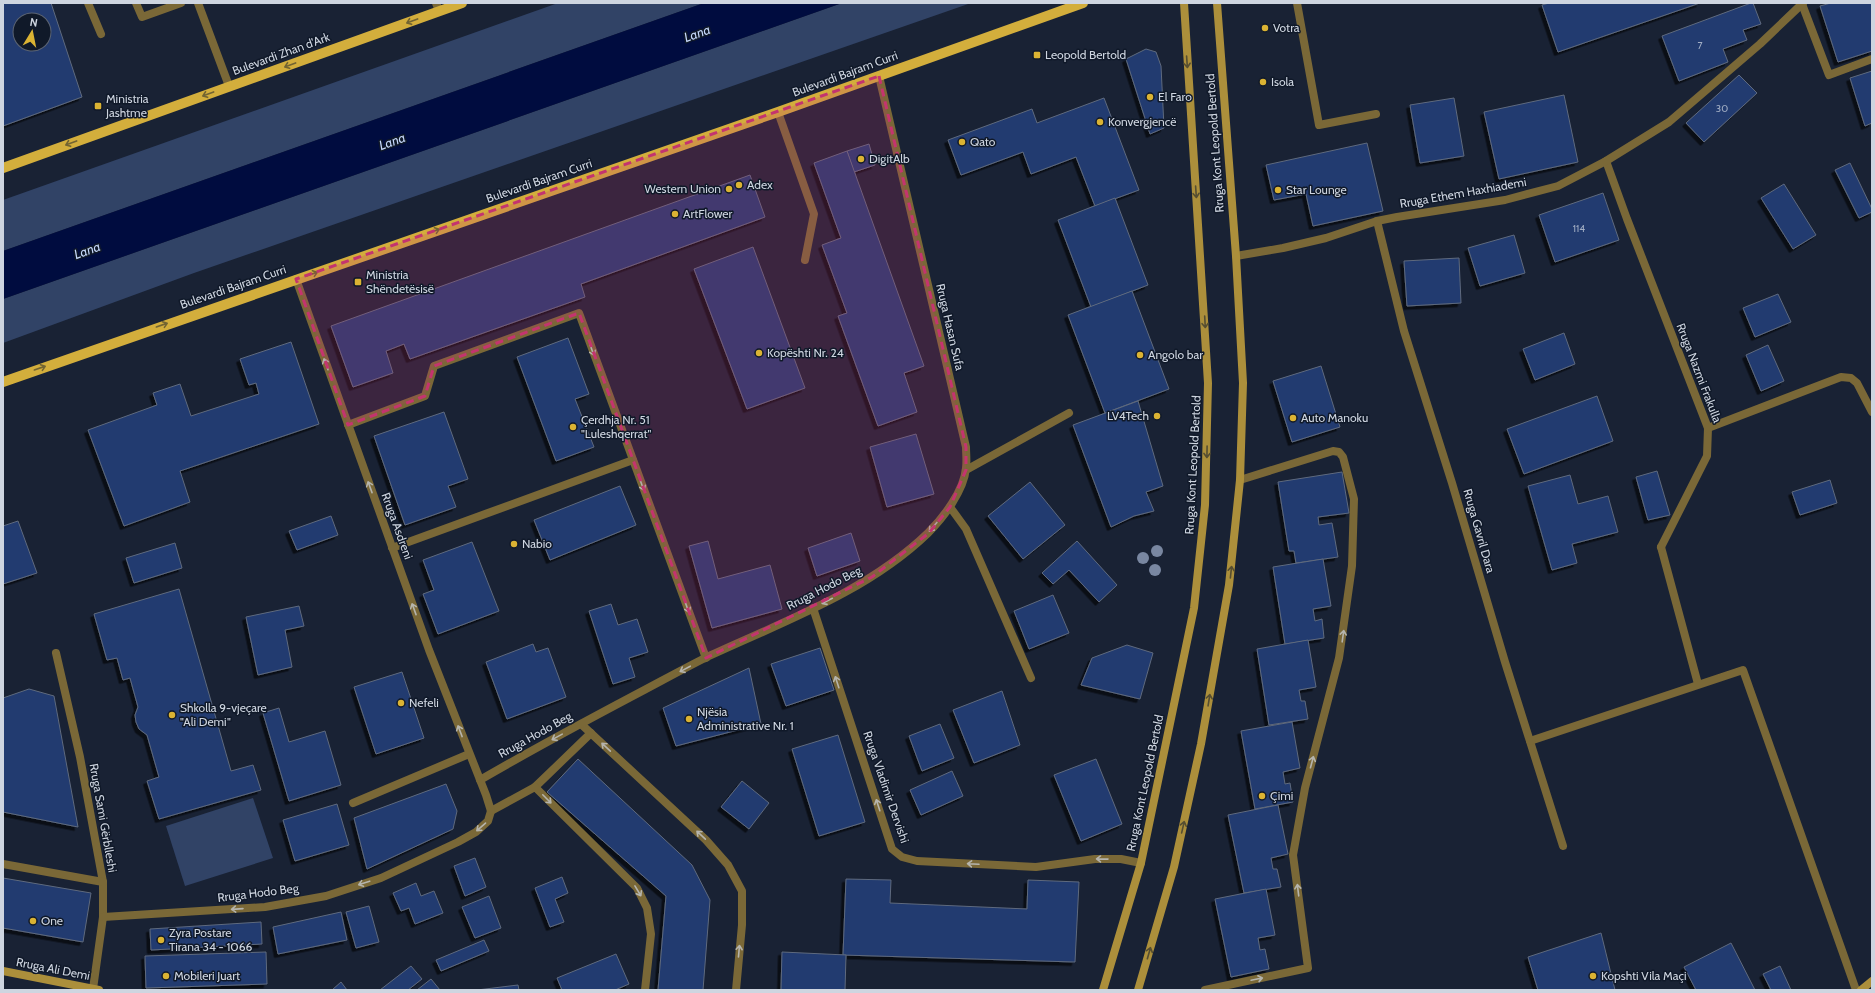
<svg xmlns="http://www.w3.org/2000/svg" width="1875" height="993" font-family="Cabin,sans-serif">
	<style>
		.green { fill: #314366 }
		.water { fill: #000c3f }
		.building { fill: #203a70; stroke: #5f6a7e; fill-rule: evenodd; filter: url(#shadow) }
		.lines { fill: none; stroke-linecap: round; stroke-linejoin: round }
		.service { stroke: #7a6837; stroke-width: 8 }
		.minor { stroke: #7a6837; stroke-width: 8 }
		.secondary { stroke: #ac8f3b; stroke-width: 8 }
		.primary { stroke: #d3ae3c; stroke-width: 10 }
		.tree { fill: #7987a1 }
		.oneway { stroke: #726432 }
		.oneway2 { stroke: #564e31 }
		.oneway3 { stroke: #b5b4ad }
		.marked { fill: #c4346f; fill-opacity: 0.2; stroke: #c4346f; stroke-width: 3; stroke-dasharray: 8 5; stroke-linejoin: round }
		.poi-dot { fill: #dbb333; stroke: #101929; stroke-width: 1.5 }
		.labels { text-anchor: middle; stroke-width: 3; stroke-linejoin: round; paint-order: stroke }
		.number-label { font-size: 10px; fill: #a2aec4 }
		.poi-label { font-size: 12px; fill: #ced5e0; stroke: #101929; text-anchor: start }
		.street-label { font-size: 12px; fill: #ced5e0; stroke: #101929 }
		.water-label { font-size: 13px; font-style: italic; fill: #c7d9fc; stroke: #101929 }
	</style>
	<defs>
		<filter id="shadow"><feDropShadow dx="-3.5" dy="3.5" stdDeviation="0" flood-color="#0009"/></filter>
	</defs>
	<rect width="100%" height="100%" fill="#192234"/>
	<g class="green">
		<path d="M558,3h146l-701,248v-51z"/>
		<path d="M842,3h129l-777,270 -191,70v-44z"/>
		<path d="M253,798l20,60 -88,28 -19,-60z"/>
	</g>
	<path class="water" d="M704,3h138l-839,296v-48z"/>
	<g class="building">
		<path d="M3,3h48l31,94 -79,29zM20,20h24v24h-24z"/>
		<path d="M1549,3h151l-142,49 -16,-47z"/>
		<path d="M1751,3h2l8,21 -18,6 4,10 -24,9 5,13 -49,19 -17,-45z"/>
		<path d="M1831,3h41v48l-34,11 -18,-56z"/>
		<path d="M1146,49l10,3 5,14 3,62 -14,6 -24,-75z"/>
		<path d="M1872,71v52l-7,3 -15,-48z"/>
		<path d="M1739,75l18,18 -53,49 -18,-19z"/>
		<path d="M1564,95l14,67 -79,17 -15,-67z"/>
		<path d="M1104,98l35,92 -44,16 -19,-49 -45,17 -8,-22 -62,23 -13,-35 84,-31 5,14z"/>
		<path d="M1454,98l10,58 -44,7 -10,-58z"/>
		<path d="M1367,143l16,68 -70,15 -7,-32 -32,6 -8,-35z"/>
		<path d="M869,144l6,21 -21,7 -7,-21z"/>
		<path d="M847,151l77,215 -20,7 13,39 -39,14 -40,-110 9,-3 -25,-68 19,-7 -27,-75z"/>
		<path d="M1850,163l22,46v3l-13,6 -24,-48z"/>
		<path d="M750,175l15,42 -184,67 4,13 -175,62 -6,-15 -18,7 7,22 -40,14 -22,-61z"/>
		<path d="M1784,184l32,51 -23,14 -32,-51z"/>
		<path d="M1603,193l16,47 -64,22 -16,-47z"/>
		<path d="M1115,198l33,87 -57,22 -33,-87z"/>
		<path d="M1514,235l11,38 -45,13 -12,-38z"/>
		<path d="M753,247l52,141 -58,21 -53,-140z"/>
		<path d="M1459,258l2,45 -54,3 -3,-45z"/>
		<path d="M1132,291l37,98 -64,24 -37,-98z"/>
		<path d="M1778,294l13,28 -36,15 -12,-29z"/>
		<path d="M1564,333l11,31 -40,16 -12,-31z"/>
		<path d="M568,338l21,56 -14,5 19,48 -38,14 -39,-104z"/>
		<path d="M291,342l28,82 -139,47 10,31 -66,24 -36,-96 69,-25 -4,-12 27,-9 11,32 68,-22 -3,-11 -7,2 -9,-26z"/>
		<path d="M1768,345l16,36 -23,10 -15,-36z"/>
		<path d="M1321,366l19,61 -48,15 -19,-61z"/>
		<path d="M1597,396l16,45 -89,33 -17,-45z"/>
		<path d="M1138,401l25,85 -17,6 8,19 -20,5 -23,11 -38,-102z"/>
		<path d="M444,412l24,67 -20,7 8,21 -51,18 -31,-89z"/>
		<path d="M916,434l18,60 -47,13 -17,-60z"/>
		<path d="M1657,471l13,44 -22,5 -12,-43z"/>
		<path d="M1342,472l7,41 -31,4 1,8 13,-2 6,34 -42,6 -2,-12h-5l-11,-69z"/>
		<path d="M1570,475l8,29 30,-8 10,36 -46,12 5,19 -25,7 -24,-84z"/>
		<path d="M1830,480l7,23 -37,12 -8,-23z"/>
		<path d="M1030,482l35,43 -42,34 -35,-43z"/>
		<path d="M620,486l16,39 -86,35 -16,-40z"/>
		<path d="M331,516l7,19 -41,15 -8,-19z"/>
		<path d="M18,521l19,52 -34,11v-58z"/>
		<path d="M851,533l9,28 -43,15 -9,-28z"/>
		<path d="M708,541l10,38 52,-14 12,44 -70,19 -23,-82z"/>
		<path d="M1077,541l40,44 -18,17 -30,-32 -16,14 -11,-11z"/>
		<path d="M472,542l27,69 -61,23 -15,-40 11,-4 -11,-30z"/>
		<path d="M175,543l7,25 -48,15 -8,-25z"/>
		<path d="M1323,559l8,47 -18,3 2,12 7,-2 2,19 -39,6 -12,-77z"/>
		<path d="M179,589l52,182 22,-6 8,25 -102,29 -12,-38 12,-4 -12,-42 -8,-6 -3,-7 -1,-7 3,-8 -8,-29 -7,2 -6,-22 -10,2 -13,-46z"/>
		<path d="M1053,595l16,38 -40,16 -15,-38z"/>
		<path d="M611,604l7,21 19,-6 11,33 -19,6 6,19 -22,7 -24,-73z"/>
		<path d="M299,606l5,20 -19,4 7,37 -34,8 -12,-58z"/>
		<path d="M1308,640l8,47 -17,3 2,11h4l3,18 -39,6 -12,-76z"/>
		<path d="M533,644l3,8 12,-4 18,49 -59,22 -21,-57z"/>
		<path d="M1127,645l26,8 -13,46 -59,-14 11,-27z"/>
		<path d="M820,648l14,42 -48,16 -15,-42z"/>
		<path d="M749,668l12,56 -85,22 -13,-38z"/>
		<path d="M402,672l22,66 -48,16 -22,-67z"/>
		<path d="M29,689l25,7 24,131 -75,-15v-114z"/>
		<path d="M1002,691l18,54 -46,18 -21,-53z"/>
		<path d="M279,708l10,34 36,-11 16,54 -52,16 -26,-88z"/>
		<path d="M1292,722l8,46 -17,4 2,12 5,-1 3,19 -38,7 -14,-78z"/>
		<path d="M940,724l14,34 -32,13 -13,-35z"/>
		<path d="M838,735l27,87 -46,14 -27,-87z"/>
		<path d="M578,759l114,106 18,35 -7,90h-45l8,-94 -119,-104z"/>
		<path d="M1096,759l26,65 -41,17 -27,-66z"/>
		<path d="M952,771l11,25 -42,19 -11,-25z"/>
		<path d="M742,781l27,22 -20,26 -28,-22z"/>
		<path d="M446,784l11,27 -4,18 -86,40 -13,-51z"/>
		<path d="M337,804l12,41 -54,16 -12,-41z"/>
		<path d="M1278,805l10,49 -17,4 2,11h4l4,18 -37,6 -16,-78z"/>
		<path d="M475,858l11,29 -21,9 -11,-30z"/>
		<path d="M562,877l6,16 -13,6 9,23 -14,5 -15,-39z"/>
		<path d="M3,878l88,15 -8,49 -80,-14z"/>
		<path d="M846,879l45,1 -1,23 137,6 1,-29 51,2 -4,80 -232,-7z"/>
		<path d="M416,883l5,13 13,-5 9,22 -28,11 -6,-16 -8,3 -8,-18z"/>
		<path d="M1266,889l9,46 -17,3 2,12 5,-1 4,20 -38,8 -16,-78z"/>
		<path d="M489,896l12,32 -26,10 -13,-31z"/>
		<path d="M369,906l10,36 -23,6 -10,-36z"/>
		<path d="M341,912l6,28 -69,14 -5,-27z"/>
		<path d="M261,922l1,22 -111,6 -1,-21z"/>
		<path d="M1601,933l14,57h-77l-10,-33z"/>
		<path d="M484,940l5,11 -48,20 -5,-11z"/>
		<path d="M1731,943l24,47h-59l-12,-23z"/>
		<path d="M266,952l1,32 -121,4 -1,-32z"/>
		<path d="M782,952l64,3 -1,35h-64z"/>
		<path d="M616,954l13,30 -14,6h-53l-5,-12z"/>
		<path d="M411,966l11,13 -14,11h-28z"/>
		<path d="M1780,966l11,24h-20l-8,-16z"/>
		<path d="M431,979l9,11h-23z"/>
		<path d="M341,982l6,8h-15z"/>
		<path d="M518,985l1,5h-42z"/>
	</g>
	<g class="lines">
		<g class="service">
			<path d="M136,3l6,14 39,-14"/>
			<path d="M198,3l31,83"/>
			<path d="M436,3l3,8"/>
			<path d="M1297,3l22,122 57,-11"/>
			<path d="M778,112l36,102 -9,46"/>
			<path d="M966,470l103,-57"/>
			<path d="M1661,547l37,137"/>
			<path d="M392,548l241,-88"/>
			<path d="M535,787l56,-54"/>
			<path d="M353,803l116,-49"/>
			<path d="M491,811l44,-24 102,101 10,20 4,26 -6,56"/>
		</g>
		<g class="minor">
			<path d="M88,3l13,31"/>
			<path d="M1802,4l27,71 43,-16"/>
			<path d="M1606,161l21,58 81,209 -1,28 -46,91"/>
			<path d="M1377,221l27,110 48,152 53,179 58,184"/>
			<path d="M1236,256l47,-8 43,-10 51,-17 20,-4 108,-17 53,-14 48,-25 63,-39 91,-78 43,-41"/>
			<path d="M348,425l77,-29 9,-30 145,-53 127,345"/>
			<path d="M1708,428l133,-51 10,1 6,5 15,29"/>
			<path d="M950,507l16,22 65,149"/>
			<path d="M813,608l79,241 10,8 15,4 119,6 59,-8h26l20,4"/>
			<path d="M56,653l24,104 23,125v35l-10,72"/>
			<path d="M581,724l125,116 22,25 14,26v34l-6,65"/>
			<path d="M1530,741l213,-71 113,320"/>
			<path d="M480,780c50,-29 100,-56 151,-83 25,-13 50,-27 76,-40 75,-35 160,-65 221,-124 15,-15 36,-42 38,-65 1,-7 0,-14 0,-21l-87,-371"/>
			<path d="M3,864l100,18"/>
			<path d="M103,917l162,-10 61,-11 55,-18 77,-36 18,-10 12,-11 3,-10 -5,-16 -57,-145 -133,-371"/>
			<path d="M1205,990l103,-22 -15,-113 12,-67 34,-130 13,-92 2,-67 -11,-42 -4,-5 -6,-1 -93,29"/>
		</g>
		<g class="secondary">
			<path d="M3,971l96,19"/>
			<path d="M1103,990l38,-127 53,-255 11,-103 3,-122 -24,-380"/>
			<path d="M1138,990l36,-123 27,-123 28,-159 11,-105 3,-97 -7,-127 -19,-253"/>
			<path d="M1861,990l11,-9"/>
		</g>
		<g class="primary">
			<path d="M3,168l459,-165"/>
			<path d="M3,382l775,-270 305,-109"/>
		</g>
	</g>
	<g class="tree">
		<circle cx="1157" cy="551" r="6"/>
		<circle cx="1143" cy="558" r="6"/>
		<circle cx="1155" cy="570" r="6"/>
	</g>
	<defs><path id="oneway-shaft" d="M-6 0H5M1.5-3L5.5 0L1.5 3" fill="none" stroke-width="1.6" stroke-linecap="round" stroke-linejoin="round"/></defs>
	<g class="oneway">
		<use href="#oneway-shaft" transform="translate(412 21) rotate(160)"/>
		<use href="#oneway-shaft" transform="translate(290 65) rotate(160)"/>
		<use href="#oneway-shaft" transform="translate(208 94) rotate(160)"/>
		<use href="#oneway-shaft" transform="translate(71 143) rotate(160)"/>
		<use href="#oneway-shaft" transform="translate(434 231) rotate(-19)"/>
		<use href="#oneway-shaft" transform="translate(312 274) rotate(-19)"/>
		<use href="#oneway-shaft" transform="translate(162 325) rotate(-19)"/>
		<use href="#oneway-shaft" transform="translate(40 368) rotate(-19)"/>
	</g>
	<g class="oneway2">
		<use href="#oneway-shaft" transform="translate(1187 62) rotate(86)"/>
		<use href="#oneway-shaft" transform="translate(1196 192) rotate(86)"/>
		<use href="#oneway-shaft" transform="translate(1205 322) rotate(87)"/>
		<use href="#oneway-shaft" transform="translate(1207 452) rotate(91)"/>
		<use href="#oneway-shaft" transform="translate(1231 572) rotate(-84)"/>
		<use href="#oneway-shaft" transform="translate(1209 700) rotate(-81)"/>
		<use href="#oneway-shaft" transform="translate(1183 827) rotate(-77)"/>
		<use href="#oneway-shaft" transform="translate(1149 953) rotate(-74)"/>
	</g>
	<g class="oneway3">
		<use href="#oneway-shaft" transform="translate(592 350) rotate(70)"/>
		<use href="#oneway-shaft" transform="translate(326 364) rotate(-110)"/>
		<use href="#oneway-shaft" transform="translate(642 485) rotate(70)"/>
		<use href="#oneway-shaft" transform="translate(370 487) rotate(-110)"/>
		<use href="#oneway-shaft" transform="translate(933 527) rotate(130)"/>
		<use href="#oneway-shaft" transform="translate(827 601) rotate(153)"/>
		<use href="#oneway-shaft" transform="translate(687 607) rotate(70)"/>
		<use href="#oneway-shaft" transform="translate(414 609) rotate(-110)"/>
		<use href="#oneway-shaft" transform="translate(1343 636) rotate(-82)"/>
		<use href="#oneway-shaft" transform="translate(685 669) rotate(152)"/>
		<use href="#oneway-shaft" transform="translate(837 682) rotate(-108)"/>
		<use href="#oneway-shaft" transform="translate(460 731) rotate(-111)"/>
		<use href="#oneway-shaft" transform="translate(557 737) rotate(151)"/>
		<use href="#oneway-shaft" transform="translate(606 747) rotate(-137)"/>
		<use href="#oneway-shaft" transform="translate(1312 762) rotate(-75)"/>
		<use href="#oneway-shaft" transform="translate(547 799) rotate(45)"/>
		<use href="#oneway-shaft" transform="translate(878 805) rotate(-108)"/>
		<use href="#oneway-shaft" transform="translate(481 827) rotate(139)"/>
		<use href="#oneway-shaft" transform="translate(701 835) rotate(-137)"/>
		<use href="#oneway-shaft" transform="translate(1102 859) rotate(-179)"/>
		<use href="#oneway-shaft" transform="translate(973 864) rotate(-177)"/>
		<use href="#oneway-shaft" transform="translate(364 883) rotate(162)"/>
		<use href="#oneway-shaft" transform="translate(1298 890) rotate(-97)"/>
		<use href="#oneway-shaft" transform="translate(638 891) rotate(59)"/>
		<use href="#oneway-shaft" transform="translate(237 909) rotate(176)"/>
		<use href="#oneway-shaft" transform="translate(739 951) rotate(-85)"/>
		<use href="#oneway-shaft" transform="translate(1257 979) rotate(-12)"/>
	</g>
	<path class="marked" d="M879,76l87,371v23l-16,37 -21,26 -57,44 -166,81 -127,-345 -145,53 -9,30 -77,29 -52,-146z"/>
	<g class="poi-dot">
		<circle cx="1265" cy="28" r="4"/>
		<rect x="1033" y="51" width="8" height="8" rx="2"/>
		<circle cx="1263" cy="82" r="4"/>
		<circle cx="1150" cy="97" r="4"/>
		<rect x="94" y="102" width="8" height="8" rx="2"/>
		<circle cx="1100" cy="122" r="4"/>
		<circle cx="962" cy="142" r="4"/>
		<circle cx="861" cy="159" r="4"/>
		<circle cx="739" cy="185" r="4"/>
		<circle cx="729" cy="189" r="4"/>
		<circle cx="1278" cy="190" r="4"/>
		<circle cx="675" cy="214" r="4"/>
		<rect x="354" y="278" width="8" height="8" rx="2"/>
		<circle cx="759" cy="353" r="4"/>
		<circle cx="1140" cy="355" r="4"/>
		<circle cx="1157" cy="416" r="4"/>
		<circle cx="1293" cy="418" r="4"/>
		<circle cx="573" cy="427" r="4"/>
		<circle cx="514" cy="544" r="4"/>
		<circle cx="401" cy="703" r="4"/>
		<circle cx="172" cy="715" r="4"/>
		<circle cx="689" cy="719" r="4"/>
		<circle cx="1262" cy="796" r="4"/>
		<circle cx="33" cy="921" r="4"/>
		<circle cx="161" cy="940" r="4"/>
		<circle cx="166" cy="976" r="4"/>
		<circle cx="1593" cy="976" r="4"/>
	</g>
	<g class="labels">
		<g class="number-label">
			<text x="1700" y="49">7</text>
			<text x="1722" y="112">30</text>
			<text x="1579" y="232">114</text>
		</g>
		<g class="poi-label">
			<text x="1273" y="32">Votra</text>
			<text x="1045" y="59">Leopold Bertold</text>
			<text x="1271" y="86">Isola</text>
			<text x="1158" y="101">El Faro</text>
			<text x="106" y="103">Ministria<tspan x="106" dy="14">Jashtme</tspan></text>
			<text x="1108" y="126">Konvergjencë</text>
			<text x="970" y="146">Qato</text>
			<text x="869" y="163">DigitAlb</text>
			<text x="747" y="189">Adex</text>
			<text x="721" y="193" text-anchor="end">Western Union</text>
			<text x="1286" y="194">Star Lounge</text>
			<text x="683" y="218">ArtFlower</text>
			<text x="366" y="279">Ministria<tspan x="366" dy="14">Shëndetësisë</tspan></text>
			<text x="767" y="357">Kopështi Nr. 24</text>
			<text x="1148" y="359">Angolo bar</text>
			<text x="1149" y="420" text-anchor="end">LV4Tech</text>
			<text x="1301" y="422">Auto Manoku</text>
			<text x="581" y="424">Çerdhja Nr. 51<tspan x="581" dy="14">"Luleshqerrat"</tspan></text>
			<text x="522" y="548">Nabio</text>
			<text x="409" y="707">Nefeli</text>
			<text x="180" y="712">Shkolla 9-vjeçare<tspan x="180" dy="14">"Ali Demi"</tspan></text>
			<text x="697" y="716">Njësia<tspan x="697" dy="14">Administrative Nr. 1</tspan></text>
			<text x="1270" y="800">Çimi</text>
			<text x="41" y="925">One</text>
			<text x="169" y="937">Zyra Postare<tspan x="169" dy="14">Tirana 34 - 1066</tspan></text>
			<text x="174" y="980">Mobileri Juart</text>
			<text x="1601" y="980">Kopshti Vila Maçi</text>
		</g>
		<g class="street-label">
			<text transform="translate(281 54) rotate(-20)" y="4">Bulevardi Zhan d'Ark</text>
			<text transform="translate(845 74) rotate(-20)" y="4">Bulevardi Bajram Curri</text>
			<text transform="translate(1215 143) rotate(-94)" y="4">Rruga Kont Leopold Bertold</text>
			<text transform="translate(539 181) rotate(-19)" y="4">Bulevardi Bajram Curri</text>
			<text transform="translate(1463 193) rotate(-10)" y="4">Rruga Ethem Haxhiademi</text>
			<text transform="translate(233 287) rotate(-19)" y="4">Bulevardi Bajram Curri</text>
			<text transform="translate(950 327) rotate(77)" y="4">Rruga Hasan Sufa</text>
			<text transform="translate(1699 373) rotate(69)" y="4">Rruga Nazmi Frakulla</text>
			<text transform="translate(1193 465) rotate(-87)" y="4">Rruga Kont Leopold Bertold</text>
			<text transform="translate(397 526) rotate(70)" y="4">Rruga Asdreni</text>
			<text transform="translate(1479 531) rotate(74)" y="4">Rruga Gavril Dara</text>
			<text transform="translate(824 588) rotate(-27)" y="4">Rruga Hodo Beg</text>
			<text transform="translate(535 735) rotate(-29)" y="4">Rruga Hodo Beg</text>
			<text transform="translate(1145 783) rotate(-78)" y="4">Rruga Kont Leopold Bertold</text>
			<text transform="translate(886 787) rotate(71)" y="4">Rruga Vladimir Dervishi</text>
			<text transform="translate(103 818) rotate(80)" y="4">Rruga Sami Gërblleshi</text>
			<text transform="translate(258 893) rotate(-7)" y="4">Rruga Hodo Beg</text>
			<text transform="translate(53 969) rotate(11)" y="4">Rruga Ali Demi</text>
		</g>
		<g class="water-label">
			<text transform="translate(697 33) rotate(-20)" y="5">Lana</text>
			<text transform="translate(392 141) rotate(-20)" y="5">Lana</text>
			<text transform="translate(87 250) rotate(-20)" y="5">Lana</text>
		</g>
	</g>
	<rect width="1875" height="993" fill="none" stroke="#ced5e0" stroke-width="8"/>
	<g transform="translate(32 32) rotate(10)"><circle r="19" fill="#101929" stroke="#5c6472"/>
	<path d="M0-3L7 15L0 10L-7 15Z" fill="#dbb333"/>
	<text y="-6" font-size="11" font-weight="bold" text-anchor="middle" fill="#ced5e0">N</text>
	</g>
</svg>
